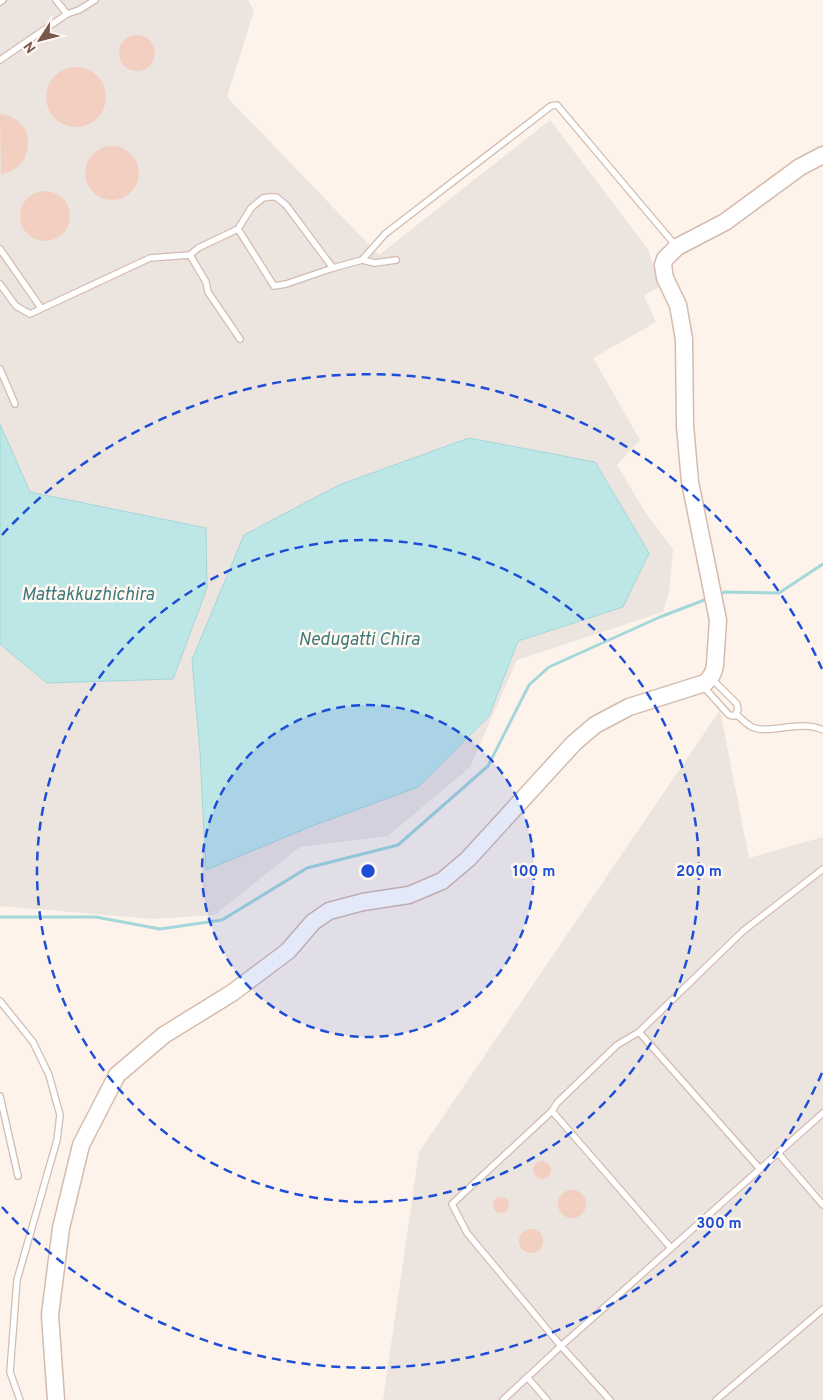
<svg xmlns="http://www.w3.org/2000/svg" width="823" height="1400" font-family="Overpass,sans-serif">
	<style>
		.industrial { fill: #ece4df }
		.water { fill: #bde6e7; stroke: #a3d7d9 }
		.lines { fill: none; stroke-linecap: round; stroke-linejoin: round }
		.stream { stroke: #a3d7d9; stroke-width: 3 }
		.building { fill: #f2cfc1 }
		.service-casing { stroke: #d2bcb1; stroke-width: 8 }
		.secondary-casing { stroke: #d5bbae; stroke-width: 19 }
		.service { stroke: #fff; stroke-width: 5.5 }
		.secondary { stroke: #fff; stroke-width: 16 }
		.ring { fill: none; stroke: #1d4ed8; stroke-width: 2.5; stroke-dasharray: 9 6 }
		.labels { text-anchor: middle; stroke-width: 5; stroke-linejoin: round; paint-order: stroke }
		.water-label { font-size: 18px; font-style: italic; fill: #3f7a7d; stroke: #fff8f0 }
		.centre { fill: #1d4ed8; stroke: #fff8f0; stroke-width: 2.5 }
		.ring-label { font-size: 15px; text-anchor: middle; font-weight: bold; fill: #1d4ed8; stroke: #fff8f0; stroke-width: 5; stroke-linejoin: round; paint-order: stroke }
	</style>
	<rect width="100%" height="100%" fill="#fdf3ea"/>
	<g class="industrial">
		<path d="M0,0h248l6,11 -27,86 152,158 171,-135 98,129 12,37 -16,10 12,26 -63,36 47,82 -23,25 28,47 28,37 -4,43 -6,20 -146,48 -47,107 -82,69 -88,11 -85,68 -61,4 -154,-13z"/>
		<path d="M720,710l29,148 74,-21v563h-440l36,-248z"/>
	</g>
	<g class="water">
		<path d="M0,424l30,68 176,36 1,60 -34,91 -126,4 -47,-39z"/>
		<path d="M469,438l126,24 54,91 -26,54 -105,34 -29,75 -71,71 -106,39 -106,44 -6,-118 -8,-92 52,-125 95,-50z"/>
	</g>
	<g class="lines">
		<g class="stream">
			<path d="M718,595l7,-3 54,1 44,-29"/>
			<path d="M0,917h96l64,12 62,-9 85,-52 91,-23 90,-79 41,-81 20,-18 111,-50 47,-18"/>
		</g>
	</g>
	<g class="building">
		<circle cx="137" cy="53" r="18"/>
		<circle cx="76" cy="97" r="30"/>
		<path d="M0,114l10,2 8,5 7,8 3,9v10l-3,10 -6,8 -8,5 -10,3z"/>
		<circle cx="112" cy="173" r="27"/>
		<circle cx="45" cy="216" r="25"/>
		<circle cx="542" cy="1170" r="9"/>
		<circle cx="572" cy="1204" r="14"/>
		<circle cx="501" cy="1205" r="8"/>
		<circle cx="531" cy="1241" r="12"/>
	</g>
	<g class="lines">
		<g class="service-casing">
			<g id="service">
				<path d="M56,0l11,14"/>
				<path d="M0,2l3,-2"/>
				<path d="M0,60l67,-46 12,-4 16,-10"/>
				<path d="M238,229l36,57 12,-2 47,-16 29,-8 23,-26 166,-128 6,-1 119,141"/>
				<path d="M0,249l41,59"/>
				<path d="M190,255l16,27 2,10 32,47"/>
				<path d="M362,260l13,3 21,-3"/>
				<path d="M0,284l16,22 14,8 120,-56 40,-3 8,-7 40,-19 13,-21 12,-10 6,-1h7l10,8 47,63"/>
				<path d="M0,369l15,35"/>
				<path d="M703,686l26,29 5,1 4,-6 -1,-6 -25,-25"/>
				<path d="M736,714c5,4 10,10 16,13 17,8 48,-8 71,3"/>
				<path d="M0,1001l33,41 16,33 11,40 -3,25 -40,140 -7,92 10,28"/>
				<path d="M639,1032l121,137"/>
				<path d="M0,1096l18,80"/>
				<path d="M552,1111l119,137"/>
				<path d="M778,1153l45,52"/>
				<path d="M527,1377l20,23"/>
				<path d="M503,1400l58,-54 262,-233"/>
				<path d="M610,1400l-49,-54 -94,-113 -15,-29 100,-93 5,-8 60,-58 22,-13 104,-101 80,-62"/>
				<path d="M716,1400l107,-91"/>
			</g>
		</g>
		<g class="secondary-casing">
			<path id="secondary" d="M56,1400l-6,-85 11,-87 20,-83 36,-70 47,-40 68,-42 56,-42 25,-29 16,-11 34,-9 46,-7 33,-14 26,-22 106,-116 21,-18 34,-18 76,-24c6,-5 9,-10 10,-18l3,-45 -28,-138 -5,-56 -1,-87 -6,-34 -13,-27 -2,-13 2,-6 12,-12 48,-25 75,-55 23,-12"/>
		</g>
		<use href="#service" class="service"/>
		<use href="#secondary" class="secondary"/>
	</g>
	<circle cx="368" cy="871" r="166" fill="#1d4ed8" fill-opacity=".12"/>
	<g class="ring">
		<circle cx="368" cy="871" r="166"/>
		<circle cx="368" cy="871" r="331"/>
		<path d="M822 1073A497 497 0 0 1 2 1207M2 535A497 497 0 0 1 822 669"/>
	</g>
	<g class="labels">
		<g class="water-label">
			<text x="88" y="600">Mattakkuzhichira</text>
			<text x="359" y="645">Nedugatti Chira</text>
		</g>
	</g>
	<circle cx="368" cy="871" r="8" class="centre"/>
	<g class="ring-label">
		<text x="534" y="876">100 m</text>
		<text x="699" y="876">200 m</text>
		<text x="719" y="1228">300 m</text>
	</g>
	<g transform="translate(40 40) rotate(234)" stroke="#fff8f0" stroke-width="4" paint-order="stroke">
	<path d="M0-4L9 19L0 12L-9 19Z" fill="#78574c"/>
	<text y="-8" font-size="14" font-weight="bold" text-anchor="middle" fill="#78574c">N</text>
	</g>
</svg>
